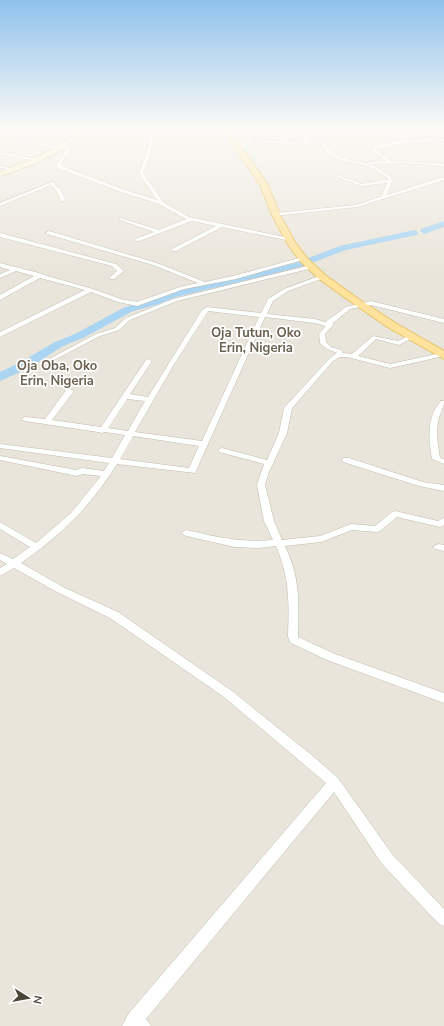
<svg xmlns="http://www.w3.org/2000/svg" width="444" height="1026" font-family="'Nunito Sans',sans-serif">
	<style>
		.residential { fill: #eae5da }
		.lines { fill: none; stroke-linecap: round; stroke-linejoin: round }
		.river { fill: #a9d4f2; fill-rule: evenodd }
		.street-casing { stroke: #c2bbae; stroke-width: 1 }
		.secondary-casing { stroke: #d6c79b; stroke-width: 2 }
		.primary-casing { stroke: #e6c16a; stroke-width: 2 }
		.street { fill: #fff; fill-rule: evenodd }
		.secondary { fill: #fff3cd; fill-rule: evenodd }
		.primary { fill: #ffe39c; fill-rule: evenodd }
		.labels { text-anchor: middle; stroke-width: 3.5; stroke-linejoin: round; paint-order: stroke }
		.far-district-label { font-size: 13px; font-weight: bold; fill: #6e6250; stroke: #fff }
	</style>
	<rect width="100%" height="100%" fill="#f6f3ec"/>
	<rect class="residential" x="0" y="129" width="444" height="897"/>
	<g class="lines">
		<g class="river">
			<path d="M444,221v6l-20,7 -4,-3 1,-2z"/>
			<path d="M414,230l3,1 1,2 -1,2 -71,15 -45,17 -125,30 -20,8 -23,6 -50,27 -20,8 -36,23 -27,12v-9l19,-9 36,-21 20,-8 50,-27 23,-6 23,-9 124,-29 45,-17z"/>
		</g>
		<g class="street-casing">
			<g id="street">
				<path d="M0,129h6l-6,3z"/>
				<path d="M25,129h6l15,7 -3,1z"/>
				<path d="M152,129h4l-1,5 60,3 -2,1 -59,-2 -3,16 -8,21 20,29 26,15 100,21 2,1v2l-69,-14 -46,24h-4v-2l44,-23 -24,-5 -53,20h-4v-2l19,-7 -34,-12v-2l39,12 27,-11 -27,-15 -38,-12 -61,-23 -3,-2v-3l10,-15 -67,-9v-2l71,9 -10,17 3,3 61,23 32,10 -18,-27 8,-21 3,-15 -70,-5 2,-1 68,4z"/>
				<path d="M226,129h15l-14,2z"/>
				<path d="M247,129h4v11l51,2 4,-13h4l-4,13 6,1 2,-2h11l10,-9v-3h2l1,4 -12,11c7,15 27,16 41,19l3,-1 16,-1 -15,-12c17,-12 53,-9 73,-10v2l-47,3 -21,5 15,12 53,3v2l-44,-3 -28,1 21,15 -6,16 57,-18v3l-87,27 -83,9v-2l2,-1 80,-8 26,-9 5,-13 -26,3 -23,-9v-2l24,9 27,-5c-6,-4 -12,-9 -19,-12 -14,-6 -44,-4 -48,-24l-19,2 -53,-3 -4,4 -9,1v-2l7,-1 3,-3z"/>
				<path d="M0,152l36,7 2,1 -2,1 -36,-7z"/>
				<path d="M0,166l14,3 -2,1 -12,-2z"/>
				<path d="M52,182l9,8v1l4,7v3h-4l-5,-11 -5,-5 -51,21v-3z"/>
				<path d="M49,231l108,32 48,19 28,-6 70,-19 3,2 -70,20 -52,10 -47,17 -19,-4 -27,-10 -91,45v-5l85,-42 -45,-12 -40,22v-5l34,-19 -18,-5 -16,7v-4l10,-4 -10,-3v-4l43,11 1,1 49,14 28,10 16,3 43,-15 18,-4 -45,-18 -106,-31 -1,-1z"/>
				<path d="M0,233l116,31 8,7 -10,8h-4v-2l7,-6 -5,-5 -112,-29z"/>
				<path d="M311,265l3,2 -1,1 -136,33 -47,19 -11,10 -19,6 -44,23h-4l-1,-1 45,-24 19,-6 11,-10 47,-19z"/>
				<path d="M322,275l3,2 -1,1 -36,13 -15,10 -6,13 48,5 10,3 21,-15 25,-6 73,18v4l-73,-18 -21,4 -17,14v2l-8,9 1,8 5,5 10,3 2,3 9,1 21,-18 25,5 10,-5h4v2l-13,7 -23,-6 -18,17 32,8 51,-11 2,1 1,2 -54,12 -43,-11h-7l-7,4 -41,47 -5,25 -18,39 -4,13 9,36 8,19 38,-4 31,-12 24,2 17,-14 3,-1 43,10 6,-3v7l-4,2 -43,-10 -17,14 -3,1 -25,-2 -31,12 -36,4c15,32 14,55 13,91l37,17 109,39v10l-117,-43 -36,-17 -3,-6c1,-34 2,-59 -12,-91l-18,2 -23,-1 -49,-11 -5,-3 5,-3c31,7 55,13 87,10l-9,-19 -7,-36 7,-21 -45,-12 -1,-2 4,-2 45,12 12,-27 5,-25 45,-49 8,-6 -10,-4 -7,-6 -1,-9 7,-8 -12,-3 -49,-6 -70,156 -78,-9c-25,41 -57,72 -96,99l44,25 53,24 114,79 82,66 24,21 54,76 52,55v17l-5,-2 -57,-60 -48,-72 -188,227 5,7h-29l7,-13 197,-230 -102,-86 -114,-79 -53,-26 -43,-24 -14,8v-8l7,-4 -7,-4v-7l13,6 17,-12 -30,-18v-7l36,21 35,-30 30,-37 -18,-2 -6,2 -77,-16v-4l76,14 6,-2 22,3 5,-8 -109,-15v-4l112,14 13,-23 -20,-3 -3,1 -4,-1 -73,-11 -4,-2 4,-2 20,2 22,-30h3l4,2 -22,29 49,7 45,-67 2,-1 4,2 -22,33 18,3 54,-87 5,-3 54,6 7,-14 16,-10zM208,311l51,6 -57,124 -67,-9 38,-66zM127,399l18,2 -17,30 -20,-3zM133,436l66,10 -10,22 -69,-9z"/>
				<path d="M441,401h3c0,8 -5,13 -6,21 -2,12 0,24 2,36l4,1v5l-12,-5c-3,-21 -6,-41 9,-58z"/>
				<path d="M343,458h6l74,24 21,3v6l-25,-5 -76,-24 -1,-2z"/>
				<path d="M438,544l6,1v6l-9,-2 -2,-2z"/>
			</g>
		</g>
		<g class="secondary-casing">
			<path id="secondary" d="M81,129h5c-20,23 -57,38 -86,47v-4c29,-12 58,-21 81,-43z"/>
		</g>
		<g class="primary-casing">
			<path id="primary" d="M223,129h6l39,56 12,30 15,27 11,15 19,18 35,25 37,24 47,27v8l-55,-31 -35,-24 -35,-25 -19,-18 -13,-18 -15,-28 -12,-30z"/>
		</g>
		<use href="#street" class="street"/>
		<use href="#secondary" class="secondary"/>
		<use href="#primary" class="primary"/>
	</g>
	<linearGradient id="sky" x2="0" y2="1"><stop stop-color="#8fc1ec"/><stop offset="0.47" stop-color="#fbfaf6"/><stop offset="1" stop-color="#fbfaf6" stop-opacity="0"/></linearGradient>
	<rect width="444" height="273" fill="url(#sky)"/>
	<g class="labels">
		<g class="far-district-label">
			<text x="256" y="337">Oja Tutun, Oko<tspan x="256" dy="15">Erin, Nigeria</tspan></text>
			<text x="57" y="370">Oja Oba, Oko<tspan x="57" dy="15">Erin, Nigeria</tspan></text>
		</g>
	</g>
	<g transform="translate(28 998) rotate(101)" stroke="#ffffff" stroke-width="3" paint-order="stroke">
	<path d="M0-3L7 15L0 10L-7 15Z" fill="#4b4439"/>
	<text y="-6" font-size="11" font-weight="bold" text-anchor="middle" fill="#4b4439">N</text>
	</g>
</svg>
